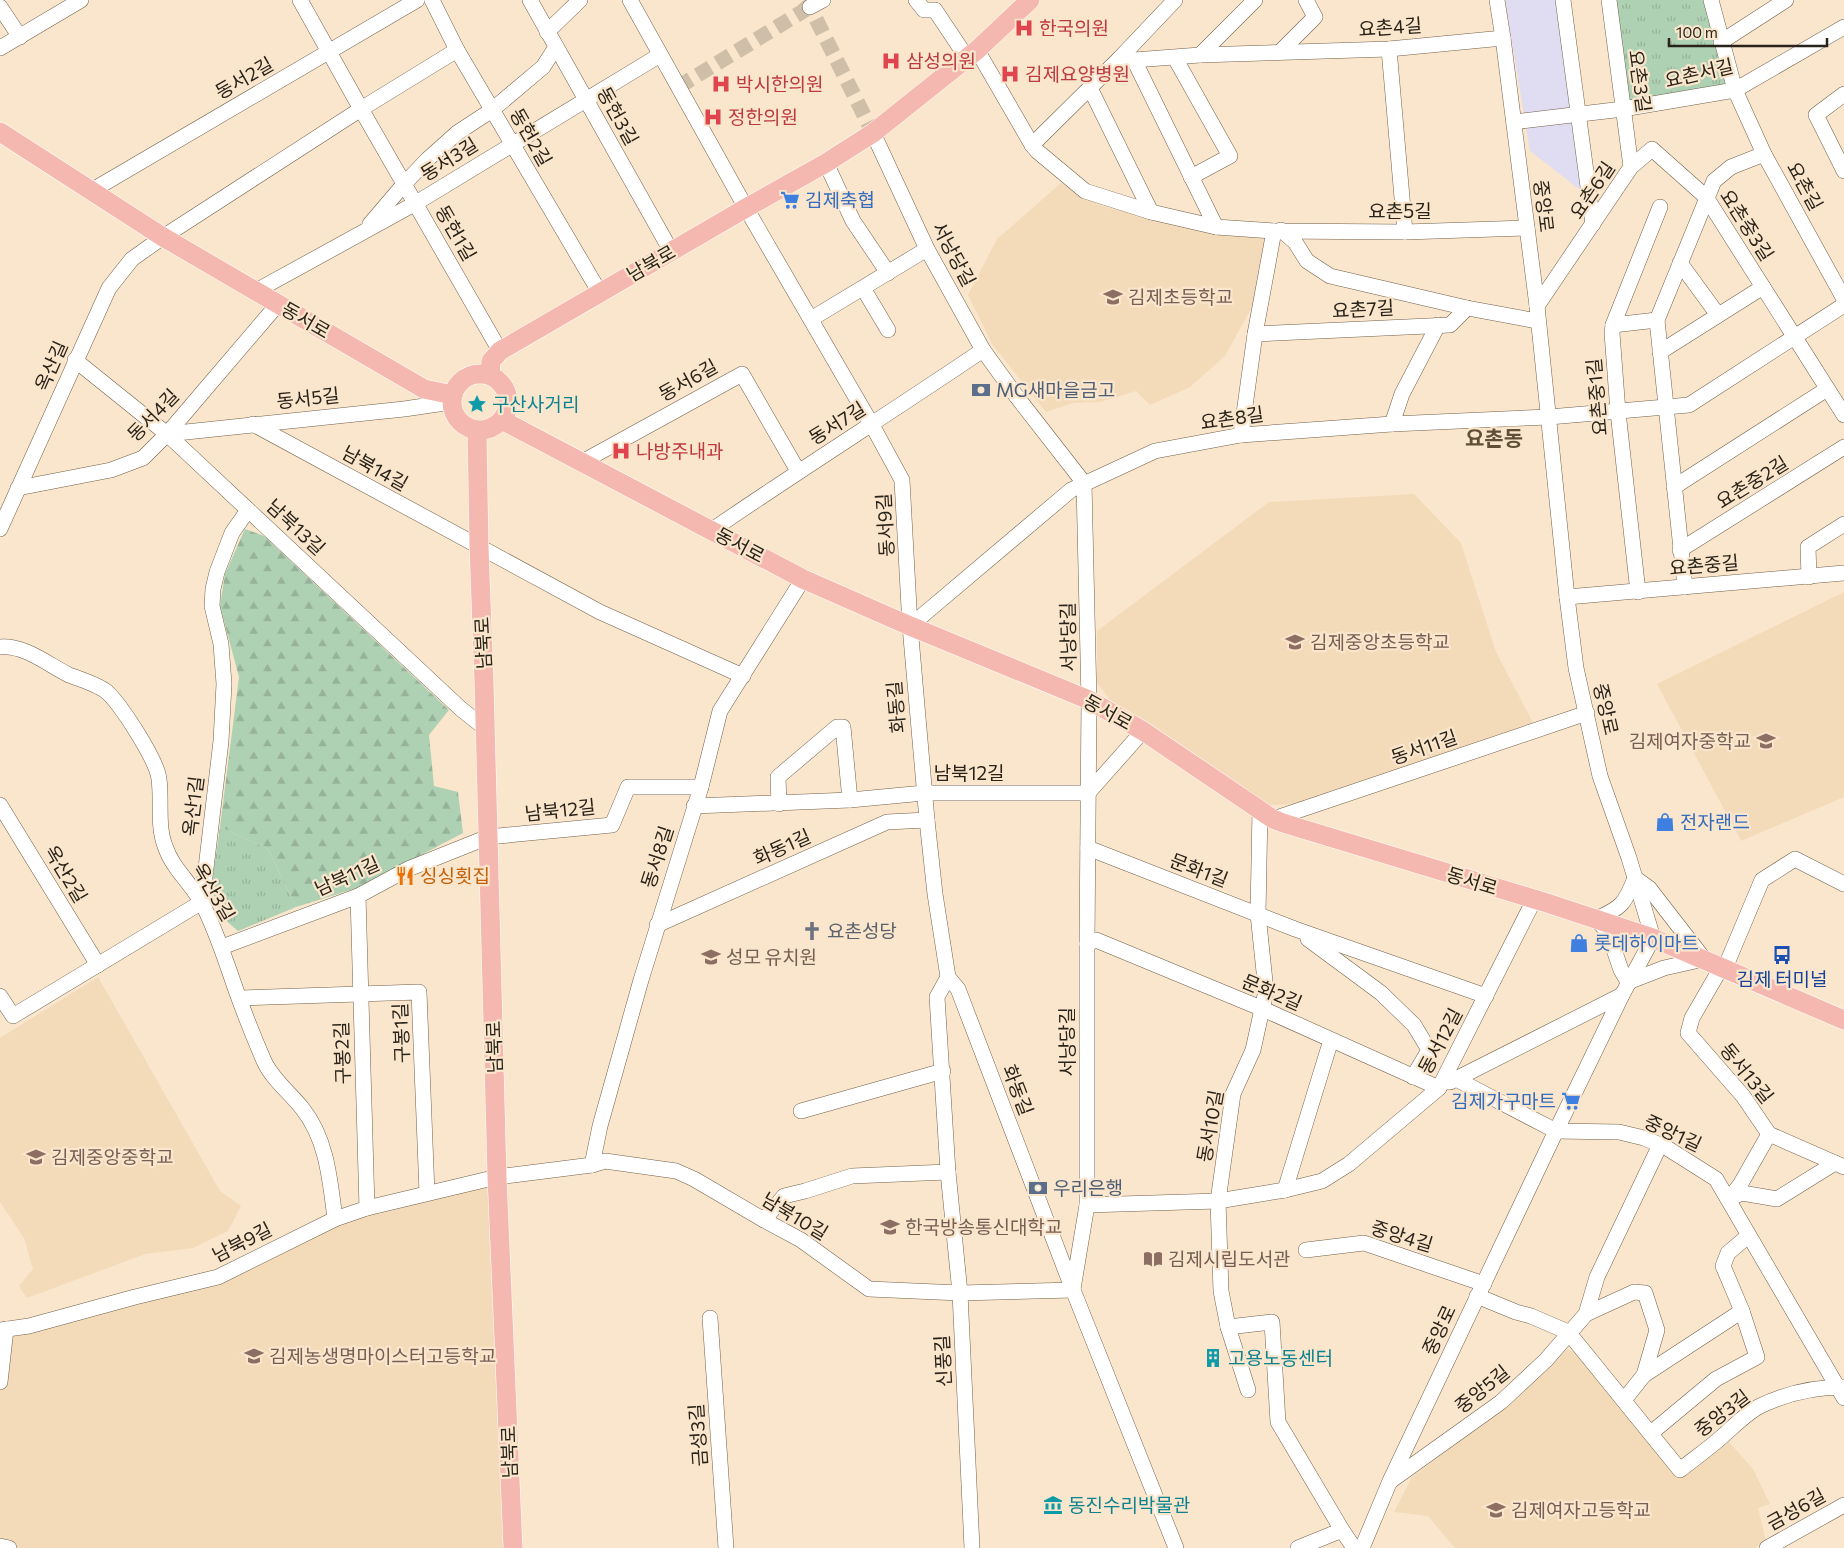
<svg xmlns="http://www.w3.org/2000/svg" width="1844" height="1548" font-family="Commissioner,'Noto Sans KR',sans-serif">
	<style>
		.commercial { fill: #e0dcf2 }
		.built { fill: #f3dbba }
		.forest { fill: url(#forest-firs) }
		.park { fill: url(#park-tufts) }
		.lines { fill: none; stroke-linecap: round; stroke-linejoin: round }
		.minor-tunnel { stroke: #d0bfa8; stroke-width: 15; stroke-dasharray: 15 8; stroke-linecap: butt }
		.minor-casing { stroke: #716049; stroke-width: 16 }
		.major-casing { stroke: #fff; stroke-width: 20 }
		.minor { stroke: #fff; stroke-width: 15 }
		.major { stroke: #f5b8b0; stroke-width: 19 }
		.labels { text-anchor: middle; stroke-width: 4.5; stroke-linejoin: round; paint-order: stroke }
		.street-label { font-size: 19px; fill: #2a2319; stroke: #fae6cc }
		.health-label { font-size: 19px; fill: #be3a42; stroke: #fae6cc; text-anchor: start }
		.shop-label { font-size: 19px; fill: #366cbe; stroke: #fae6cc; text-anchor: start }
		.education-label { font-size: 19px; fill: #785e54; stroke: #fae6cc; text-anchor: start }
		.service-label { font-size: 19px; fill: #4e5e75; stroke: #fae6cc; text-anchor: start }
		.culture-label { font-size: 19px; fill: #0d838f; stroke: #fae6cc; text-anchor: start }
		.food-label { font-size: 19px; fill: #c56008; stroke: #fae6cc; text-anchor: start }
		.worship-label { font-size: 19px; fill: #5b616d; stroke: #fae6cc; text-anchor: start }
		.transit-label { font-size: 19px; fill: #164399; stroke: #fae6cc }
		.quarter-label { font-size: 21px; font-weight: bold; fill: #605039; stroke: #fae6cc }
	</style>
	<defs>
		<pattern id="forest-firs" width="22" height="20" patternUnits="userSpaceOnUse" patternTransform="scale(1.25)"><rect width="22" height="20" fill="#aed1b4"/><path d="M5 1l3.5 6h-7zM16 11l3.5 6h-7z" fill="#96b39a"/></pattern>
		<pattern id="park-tufts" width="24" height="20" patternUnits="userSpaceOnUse" patternTransform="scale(1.25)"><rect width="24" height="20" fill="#aed1b4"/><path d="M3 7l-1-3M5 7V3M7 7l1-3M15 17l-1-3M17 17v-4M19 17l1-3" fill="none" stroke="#96b39a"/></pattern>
	</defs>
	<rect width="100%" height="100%" fill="#fae6cc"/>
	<path class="commercial" d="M1505,0h62l29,202 -66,-51z"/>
	<g class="built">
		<path d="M1061,183l38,22 63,17 104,15 -9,61 -32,58 -35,31 -40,18 -14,-14 -36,11 -27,1 -27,9 -54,-68 -24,-49 29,-56z"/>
		<path d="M1414,494l47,49 35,109 37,71 -235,81 -29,1 -157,-103 -15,-19v-52l172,-129z"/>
		<path d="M1844,592v205l-103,44 -84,-157z"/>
		<path d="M98,977l122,214 21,15 -13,25 -35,17 -48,6 -118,44 -8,-12 14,-17 -9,-31 -24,-36v-164z"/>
		<path d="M497,1177l15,371h-503l-9,-2v-164l6,-53 212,-52 117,-58z"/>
		<path d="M1566,1350l12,2 110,121 41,-31 24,27 17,35 -12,4 8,33 -11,7h-300l-27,-32 -34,-4 18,-35 100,-76z"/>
	</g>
	<path class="forest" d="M245,529l19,7 185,174 -20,25 5,51 24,6 5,41 -103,54 -64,20 -28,-58 -48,-22 19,-150 -19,-71 5,-32z"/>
	<g class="park">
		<path d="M1612,0h96l21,87 -103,17z"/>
		<path d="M220,827l48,22 28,58 -58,24 -15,-13 -12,-29z"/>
	</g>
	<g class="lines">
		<g class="minor-tunnel">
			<path d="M804,0l6,7 63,126"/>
			<path d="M678,87l132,-80"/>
		</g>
		<g class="minor-casing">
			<g id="minor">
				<path d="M300,0l61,109 139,242"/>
				<path d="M432,0l25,50 143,243"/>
				<path d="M530,0l141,251"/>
				<path d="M630,0l116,208 126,217 30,55 8,146 17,194 8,74 13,83 10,12 115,301 103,258"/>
				<path d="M916,0l8,10h11l32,48"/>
				<path d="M1563,0l30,224"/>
				<path d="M1609,0l22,167"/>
				<path d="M1711,0l24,90 29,64 80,145"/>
				<path d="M0,7l20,30"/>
				<path d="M810,7l13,-7"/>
				<path d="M547,32l33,-32"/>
				<path d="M1721,42l65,-42"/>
				<path d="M0,48l81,-48"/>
				<path d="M1389,49l16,183"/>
				<path d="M977,50l55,95 5,6 48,40 66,21 65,15 58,4 131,1 122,-4"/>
				<path d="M1280,52l35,-35 -9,-17"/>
				<path d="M1200,55l55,-55"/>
				<path d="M1120,58l14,2 66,-5 189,-6 114,-11"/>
				<path d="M1175,58l55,98 -39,21"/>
				<path d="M1134,60l82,167"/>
				<path d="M1090,88l61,124"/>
				<path d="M1844,94l-28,21 28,56"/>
				<path d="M1514,122l109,-13 112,-19 109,-63"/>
				<path d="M873,133l54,116 56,101 34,47 67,86 5,217 -2,244v261l-14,84"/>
				<path d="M1032,145l88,-87 55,-58"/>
				<path d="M826,163l27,58 35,52"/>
				<path d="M91,191l326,-191"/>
				<path d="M370,224l35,-41 23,-24 29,-26 35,-23 51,-43 13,-20"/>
				<path d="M1281,230l14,12 12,19 23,15 137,32 70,13"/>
				<path d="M1680,263l38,52"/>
				<path d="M863,288l25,42"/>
				<path d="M256,291l160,-88 244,-148"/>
				<path d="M1537,306l94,-139 21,-18 54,48 138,218"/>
				<path d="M811,319l116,-70"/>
				<path d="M1613,325l44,-5"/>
				<path d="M1255,334l195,-9 17,-17"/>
				<path d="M1660,352l103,-65"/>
				<path d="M75,360l92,74 294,275 24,19"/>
				<path d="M253,424l347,188 143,64"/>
				<path d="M1392,424l10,-30 36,-69"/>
				<path d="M167,434l237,-25 48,-7"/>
				<path d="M1241,435l14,-101 19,-103"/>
				<path d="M582,462l160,-88 56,97"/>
				<path d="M1674,487l153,-98"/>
				<path d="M18,488l93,-18 32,-12 24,-24 111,-130"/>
				<path d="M0,529l109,-241 23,-29 31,-22 198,-128 96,-59"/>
				<path d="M712,530c89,-61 181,-119 271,-180"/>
				<path d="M1680,550l164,-103"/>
				<path d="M1809,577l-1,-30 36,-23"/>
				<path d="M1685,587l-28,-267 57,-139 17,-14 33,-13"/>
				<path d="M1638,592l-20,-180 -6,-79 1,-8 47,-118"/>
				<path d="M1567,597l277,-24"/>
				<path d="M910,626l161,-136 84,-39 86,-16 151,-11 157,-7 140,-12 155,-100"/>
				<path d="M0,647c25,-2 47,17 69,28 11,4 30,10 38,17 14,13 50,68 52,87 3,22 -2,46 6,67 7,22 26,37 37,57 11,21 19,44 27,67 10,30 22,61 35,91 8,18 26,32 38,47 25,31 28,72 33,111"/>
				<path d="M779,804l-1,-27 59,-50h6l7,73"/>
				<path d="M0,805l98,160"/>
				<path d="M694,806l156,-6 74,-7h164l55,-62"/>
				<path d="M1273,819l314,-106"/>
				<path d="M1088,848l207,81 191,67"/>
				<path d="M1635,878l14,10 55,71 -40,9 -36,14 -7,-12 -13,-38 -12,-13c25,-11 29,-15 39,-41z"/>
				<path d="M358,896l9,312"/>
				<path d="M657,925l230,-103 40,-2"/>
				<path d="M1308,939l73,54 33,32 15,25 -16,27"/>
				<path d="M1087,944l9,-4 167,69 176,79"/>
				<path d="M222,947l136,-51 50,-27 80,-32 124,-12 16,-38h73"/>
				<path d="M1722,966l-30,52 -4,15 55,63 26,38 75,33"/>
				<path d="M1725,968l37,-88 33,-21 49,25"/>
				<path d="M948,977l-11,20 11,175 12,121 12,255"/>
				<path d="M0,996l13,20 189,-114 19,-161 3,-57 -3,-40 -9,-38 1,-17 4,-17 15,-39 16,-23"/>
				<path d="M240,998l179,-6 8,201"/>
				<path d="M1456,1079l100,52 63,1 25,6 23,10 49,31 128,219"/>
				<path d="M1450,1082l172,-87"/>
				<path d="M801,1111l142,-40"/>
				<path d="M592,1165l8,-39 41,-146 60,-193 19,-76 83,-132"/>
				<path d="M1285,1190l46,-150"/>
				<path d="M1729,1199l13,-6 35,6 58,-36"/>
				<path d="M1729,1199l11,-14 29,-51"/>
				<path d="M1087,1205l131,-4 67,-11 37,-9 27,-17 90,-76 95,-188"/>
				<path d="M764,1220l20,-24 21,-5 47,-15 96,-4"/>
				<path d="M1306,1250l58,-7 120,41"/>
				<path d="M1477,1296l39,16 15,4 37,16 112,138c15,-12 31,-23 45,-36 11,-10 21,-20 33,-27 26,-13 57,-20 86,-20"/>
				<path d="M1586,1314l48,-22 11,1 12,37 -13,45 -20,25"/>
				<path d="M710,1318l16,230"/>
				<path d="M1228,1327l44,-5 6,100 64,108 12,18"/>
				<path d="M0,1330l29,-4 106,-29 83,-20 117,-58 32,-11 130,-31 95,-12 13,-4 71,10 18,8 70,41 37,20 68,49 91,4 113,-3"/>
				<path d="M1644,1375l98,-64"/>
				<path d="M0,1382l6,-53"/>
				<path d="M1248,1390l-20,-63 -7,-36 -3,-90 15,-107 20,-44 13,-59 -8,-77 2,-104"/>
				<path d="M1651,1433l65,-54 41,-22 -15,-46 -19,-45 5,-13 20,-17"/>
				<path d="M1392,1480l109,-78 45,-42 40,-46 11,-37 63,-132"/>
				<path d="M0,1546l9,2"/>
				<path d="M1298,1548l44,-18"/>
				<path d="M1362,1548l28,-67 166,-350 66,-136 31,-57 -24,-80 -29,-82 -24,-108 -9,-71 -30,-291 -34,-268 -6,-38"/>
				<path d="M1767,1548l77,-43"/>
			</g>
		</g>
		<g class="major-casing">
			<g id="major">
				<path d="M0,132l163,105 261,152 29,6"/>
				<circle cx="480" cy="402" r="28"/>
				<path d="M490,375l1,-14 9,-10 246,-143 80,-45 47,-30 104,-83 53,-50"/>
				<path d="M502,420l301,159 107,47 179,74 54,31 130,88 10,4 264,80 106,35 191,82"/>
				<path d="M477,430l2,117 5,135 13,495 16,371"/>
			</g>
		</g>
		<use href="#minor" class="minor"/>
		<use href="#major" class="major"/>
	</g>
	<defs>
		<g id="hospital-bare" transform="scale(1.5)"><path d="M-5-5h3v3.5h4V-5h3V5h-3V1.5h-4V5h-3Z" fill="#e0444e" stroke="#fae6cc" stroke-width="2.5" paint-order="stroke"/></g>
		<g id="supermarket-bare" transform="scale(1.5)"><path d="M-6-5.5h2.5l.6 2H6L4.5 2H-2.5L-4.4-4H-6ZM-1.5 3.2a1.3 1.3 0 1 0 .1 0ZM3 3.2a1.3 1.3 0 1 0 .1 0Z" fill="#3f7fe0" stroke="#fae6cc" stroke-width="2.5" paint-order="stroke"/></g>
		<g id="school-bare" transform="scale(1.5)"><path d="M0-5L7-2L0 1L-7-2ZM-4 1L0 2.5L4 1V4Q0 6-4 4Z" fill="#8d6e63" stroke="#fae6cc" stroke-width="2.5" paint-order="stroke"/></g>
		<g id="bank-bare" transform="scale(1.5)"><path d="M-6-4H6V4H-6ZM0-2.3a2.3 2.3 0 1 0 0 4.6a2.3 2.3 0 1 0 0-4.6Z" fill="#5c6f8a" stroke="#fae6cc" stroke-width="2.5" paint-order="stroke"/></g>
		<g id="sight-bare" transform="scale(1.5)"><path d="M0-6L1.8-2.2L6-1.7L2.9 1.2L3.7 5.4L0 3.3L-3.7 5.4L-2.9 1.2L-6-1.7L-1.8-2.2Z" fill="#0f9aa8" stroke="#fae6cc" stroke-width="2.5" paint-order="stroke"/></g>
		<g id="shop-bare" transform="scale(1.5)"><path d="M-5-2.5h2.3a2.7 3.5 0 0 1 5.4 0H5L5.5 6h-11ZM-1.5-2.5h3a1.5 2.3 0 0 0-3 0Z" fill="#3f7fe0" stroke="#fae6cc" stroke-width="2.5" paint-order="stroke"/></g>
		<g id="restaurant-bare" transform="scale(1.5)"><path d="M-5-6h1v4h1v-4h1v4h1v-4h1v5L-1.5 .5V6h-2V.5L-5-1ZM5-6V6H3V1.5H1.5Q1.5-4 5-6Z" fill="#e8710a" stroke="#fae6cc" stroke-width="2.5" paint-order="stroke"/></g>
		<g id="church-bare" transform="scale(1.5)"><path d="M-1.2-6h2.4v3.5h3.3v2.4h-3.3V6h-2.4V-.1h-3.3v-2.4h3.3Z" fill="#6b7280" stroke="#fae6cc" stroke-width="2.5" paint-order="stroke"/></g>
		<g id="bus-bare" transform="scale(1.5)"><path d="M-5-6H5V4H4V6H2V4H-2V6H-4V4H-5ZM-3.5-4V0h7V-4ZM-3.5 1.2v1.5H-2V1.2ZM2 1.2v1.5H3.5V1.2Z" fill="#1a4fb4" stroke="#fae6cc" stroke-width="2.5" paint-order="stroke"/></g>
		<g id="university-bare" transform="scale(1.5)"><path d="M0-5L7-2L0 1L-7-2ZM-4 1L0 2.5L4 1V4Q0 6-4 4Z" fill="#8d6e63" stroke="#fae6cc" stroke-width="2.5" paint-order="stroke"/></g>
		<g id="library-bare" transform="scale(1.5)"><path d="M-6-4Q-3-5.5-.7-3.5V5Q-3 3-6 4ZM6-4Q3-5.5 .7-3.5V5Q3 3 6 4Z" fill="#8d6e63" stroke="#fae6cc" stroke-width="2.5" paint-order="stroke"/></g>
		<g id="building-bare" transform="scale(1.5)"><path d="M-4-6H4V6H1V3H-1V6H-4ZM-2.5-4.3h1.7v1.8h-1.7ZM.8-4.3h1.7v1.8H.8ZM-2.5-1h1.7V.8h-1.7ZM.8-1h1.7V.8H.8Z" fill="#0f9aa8" stroke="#fae6cc" stroke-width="2.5" paint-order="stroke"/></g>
		<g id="museum-bare" transform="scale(1.5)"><path d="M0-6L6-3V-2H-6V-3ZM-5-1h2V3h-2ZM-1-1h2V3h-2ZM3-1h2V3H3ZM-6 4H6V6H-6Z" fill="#0f9aa8" stroke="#fae6cc" stroke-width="2.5" paint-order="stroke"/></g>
	</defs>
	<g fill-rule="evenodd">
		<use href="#hospital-bare" x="1024" y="28"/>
		<use href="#hospital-bare" x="891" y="61"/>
		<use href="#hospital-bare" x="1010" y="74"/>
		<use href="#hospital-bare" x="721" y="84"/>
		<use href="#hospital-bare" x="713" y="117"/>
		<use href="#supermarket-bare" x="790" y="200"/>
		<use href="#school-bare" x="1113" y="297"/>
		<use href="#bank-bare" x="981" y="390"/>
		<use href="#sight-bare" x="477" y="404"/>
		<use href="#hospital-bare" x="621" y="451"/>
		<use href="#school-bare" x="1295" y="642"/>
		<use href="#school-bare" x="1766" y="741"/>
		<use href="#shop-bare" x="1665" y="822"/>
		<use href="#restaurant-bare" x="405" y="876"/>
		<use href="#church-bare" x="812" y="931"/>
		<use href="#shop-bare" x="1579" y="943"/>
		<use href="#bus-bare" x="1782" y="955"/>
		<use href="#school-bare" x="711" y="957"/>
		<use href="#supermarket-bare" x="1571" y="1101"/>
		<use href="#school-bare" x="36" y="1157"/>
		<use href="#bank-bare" x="1038" y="1188"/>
		<use href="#university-bare" x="890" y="1227"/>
		<use href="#library-bare" x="1153" y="1259"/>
		<use href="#school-bare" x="254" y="1356"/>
		<use href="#building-bare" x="1213" y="1358"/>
		<use href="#museum-bare" x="1053" y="1505"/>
		<use href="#school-bare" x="1496" y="1510"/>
	</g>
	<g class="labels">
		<g class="street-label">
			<text transform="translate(1390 27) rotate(-4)" y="7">요촌4길</text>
			<text transform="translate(1699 73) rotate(-13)" y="7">요촌서길</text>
			<text transform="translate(244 78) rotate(-30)" y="7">동서2길</text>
			<text transform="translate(1640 81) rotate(82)" y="7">요촌3길</text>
			<text transform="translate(618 116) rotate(61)" y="7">동헌3길</text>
			<text transform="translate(531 137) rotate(60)" y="7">동헌2길</text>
			<text transform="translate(449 159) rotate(-32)" y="7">동서3길</text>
			<text transform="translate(1805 186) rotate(61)" y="7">요촌길</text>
			<text transform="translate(1592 190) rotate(-56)" y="7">요촌6길</text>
			<text transform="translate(1544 206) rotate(83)" y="7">중앙로</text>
			<text x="1400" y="218">요촌5길</text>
			<text transform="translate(1747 225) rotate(57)" y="7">요촌중3길</text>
			<text transform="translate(456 233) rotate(60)" y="7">동헌1길</text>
			<text transform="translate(954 254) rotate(62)" y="7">서낭당길</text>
			<text transform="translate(651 263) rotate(-30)" y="7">남북로</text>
			<text transform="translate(1363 309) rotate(-3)" y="7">요촌7길</text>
			<text transform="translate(306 320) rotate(30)" y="7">동서로</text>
			<text transform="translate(51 366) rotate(-66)" y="7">옥산길</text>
			<text transform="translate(688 380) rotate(-29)" y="7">동서6길</text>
			<text transform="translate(1597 397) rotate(-95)" y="7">요촌중1길</text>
			<text transform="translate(308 398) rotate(-6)" y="7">동서5길</text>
			<text transform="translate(153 415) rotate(-46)" y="7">동서4길</text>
			<text transform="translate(1232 418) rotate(-8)" y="7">요촌8길</text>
			<text transform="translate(837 423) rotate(-32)" y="7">동서7길</text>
			<text transform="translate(375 468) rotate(29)" y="7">남북14길</text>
			<text transform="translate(1752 482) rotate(-32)" y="7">요촌중2길</text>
			<text transform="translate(885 525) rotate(-93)" y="7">동서9길</text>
			<text transform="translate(296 527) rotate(43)" y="7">남북13길</text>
			<text transform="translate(740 545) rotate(28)" y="7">동서로</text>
			<text transform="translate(1704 565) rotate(-5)" y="7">요촌중길</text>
			<text transform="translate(1068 637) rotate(-91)" y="7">서낭당길</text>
			<text transform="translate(483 643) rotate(-93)" y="7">남북로</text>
			<text transform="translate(896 707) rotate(-95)" y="7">화동길</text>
			<text transform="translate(1606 709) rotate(77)" y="7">중앙로</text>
			<text transform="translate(1108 712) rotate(29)" y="7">동서로</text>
			<text transform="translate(1424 747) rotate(-19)" y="7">동서11길</text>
			<text x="969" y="780">남북12길</text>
			<text transform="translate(193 806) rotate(-83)" y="7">옥산1길</text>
			<text transform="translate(560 810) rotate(-6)" y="7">남북12길</text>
			<text transform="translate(782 847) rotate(-24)" y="7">화동1길</text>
			<text transform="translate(657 857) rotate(-72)" y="7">동서8길</text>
			<text transform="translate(1199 870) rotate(21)" y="7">문화1길</text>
			<text transform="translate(66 874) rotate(59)" y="7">옥산2길</text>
			<text transform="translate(347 876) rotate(-24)" y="7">남북11길</text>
			<text transform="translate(1472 881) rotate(17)" y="7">동서로</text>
			<text transform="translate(214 892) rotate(60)" y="7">옥산3길</text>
			<text transform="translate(1272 992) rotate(23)" y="7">문화2길</text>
			<text transform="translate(401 1033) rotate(-92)" y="7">구봉1길</text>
			<text transform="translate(1440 1041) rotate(-62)" y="7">동서12길</text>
			<text transform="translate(1067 1042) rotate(-90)" y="7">서낭당길</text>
			<text transform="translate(494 1047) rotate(-92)" y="7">남북로</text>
			<text transform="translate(342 1053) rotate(-92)" y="7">구봉2길</text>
			<text transform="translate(1747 1073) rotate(51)" y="7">동서13길</text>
			<text transform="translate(1018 1090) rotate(69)" y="7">화동길</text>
			<text transform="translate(1210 1126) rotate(-80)" y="7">동서10길</text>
			<text transform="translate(1673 1133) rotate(25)" y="7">중앙1길</text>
			<text transform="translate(795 1216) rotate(31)" y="7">남북10길</text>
			<text transform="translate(1402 1236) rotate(17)" y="7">중앙4길</text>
			<text transform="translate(242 1242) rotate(-27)" y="7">남북9길</text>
			<text transform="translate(1439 1330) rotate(-65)" y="7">중앙로</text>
			<text transform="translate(943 1361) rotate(-93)" y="7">신풍길</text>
			<text transform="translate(1482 1389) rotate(-39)" y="7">중앙5길</text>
			<text transform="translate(1722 1413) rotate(-37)" y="7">중앙3길</text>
			<text transform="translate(698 1435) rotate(-94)" y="7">금성3길</text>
			<text transform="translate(509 1452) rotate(-92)" y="7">남북로</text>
			<text transform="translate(1796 1509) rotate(-29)" y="7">금성6길</text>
		</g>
		<g class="health-label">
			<text x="1039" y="35">한국의원</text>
			<text x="906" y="68">삼성의원</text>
			<text x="1025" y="81">김제요양병원</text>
			<text x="736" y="91">박시한의원</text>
			<text x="728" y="124">정한의원</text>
			<text x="636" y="458">나방주내과</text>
		</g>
		<g class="shop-label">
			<text x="805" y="207">김제축협</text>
			<text x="1680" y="829">전자랜드</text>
			<text x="1594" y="950">롯데하이마트</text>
			<text x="1556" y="1108" text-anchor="end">김제가구마트</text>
		</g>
		<g class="education-label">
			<text x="1128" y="304">김제초등학교</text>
			<text x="1310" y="649">김제중앙초등학교</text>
			<text x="1751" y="748" text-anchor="end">김제여자중학교</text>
			<text x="726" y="964">성모 유치원</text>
			<text x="51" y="1164">김제중앙중학교</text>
			<text x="905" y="1234">한국방송통신대학교</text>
			<text x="1168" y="1266">김제시립도서관</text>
			<text x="269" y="1363">김제농생명마이스터고등학교</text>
			<text x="1511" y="1517">김제여자고등학교</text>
		</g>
		<g class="service-label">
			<text x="996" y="397">MG새마을금고</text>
			<text x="1053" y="1195">우리은행</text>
		</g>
		<g class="culture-label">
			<text x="492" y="411">구산사거리</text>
			<text x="1228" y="1365">고용노동센터</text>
			<text x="1068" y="1512">동진수리박물관</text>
		</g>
		<g class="food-label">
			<text x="420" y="883">싱싱횟집</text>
		</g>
		<g class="worship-label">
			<text x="827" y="938">요촌성당</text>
		</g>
		<g class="transit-label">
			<text x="1782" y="986">김제 터미널</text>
		</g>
		<g class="quarter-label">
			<text x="1494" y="446">요촌동</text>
		</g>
	</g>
	<path d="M1669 38v8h158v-8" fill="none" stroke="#2a2319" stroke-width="2.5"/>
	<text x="1676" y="38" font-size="15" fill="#2a2319" stroke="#fae6cc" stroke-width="4" paint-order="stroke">100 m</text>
</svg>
